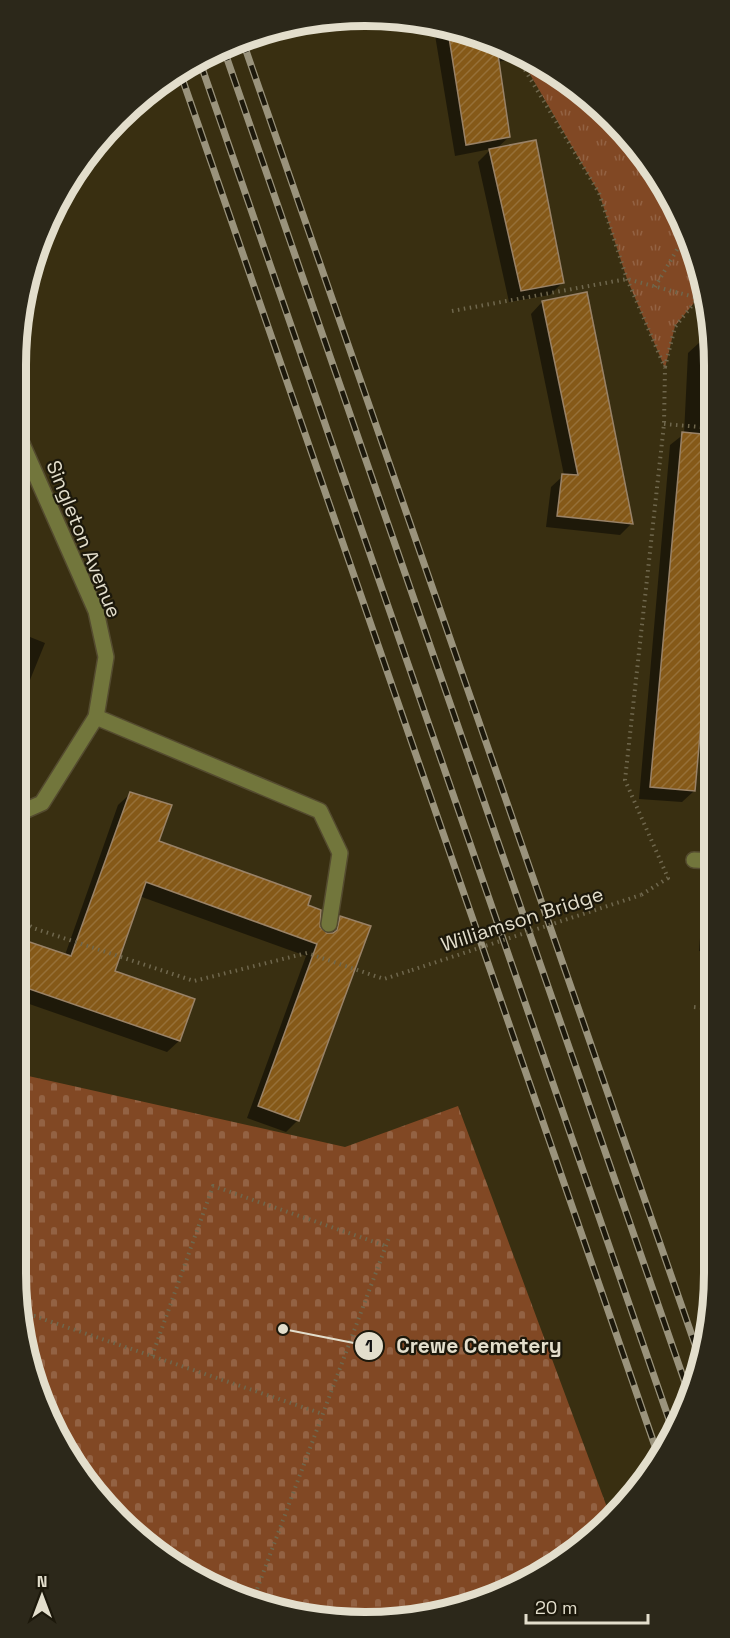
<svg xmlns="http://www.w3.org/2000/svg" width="730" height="1638" font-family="'Space Grotesk',sans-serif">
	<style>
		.grass { fill: url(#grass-tufts) }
		.cemetery { fill: url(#cemetery-stones) }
		.shadow { fill: #0007 }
		.building { fill: url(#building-hatch); stroke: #998267; stroke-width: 1.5 }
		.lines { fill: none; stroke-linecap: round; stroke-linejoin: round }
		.minor-casing { stroke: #544b2f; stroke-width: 18 }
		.path { stroke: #6f674d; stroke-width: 4; stroke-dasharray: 1.5 4.5; stroke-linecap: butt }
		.minor { stroke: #72763c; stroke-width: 15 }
		.rail-casing { stroke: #9a937c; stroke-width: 7 }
		.rail { stroke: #1c180b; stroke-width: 4.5; stroke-dasharray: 14; stroke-linecap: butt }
		.path-bridge { stroke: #6f674d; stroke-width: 4; stroke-dasharray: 1.5 4.5; stroke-linecap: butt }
		.labels { text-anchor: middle; stroke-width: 4.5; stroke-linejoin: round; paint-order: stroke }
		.street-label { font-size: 20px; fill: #e3decc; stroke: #1c180b }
		.rim { fill: none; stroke: #e3decc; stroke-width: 8 }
		.leader { fill: none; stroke: #e3decc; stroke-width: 2 }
		.callout-dot { fill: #e3decc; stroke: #1c180b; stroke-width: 2 }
		.mark-label { font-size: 18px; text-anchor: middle; font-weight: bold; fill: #111 }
		.callout-label { font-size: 21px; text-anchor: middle; font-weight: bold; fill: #e3decc; stroke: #1c180b; stroke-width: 4.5; stroke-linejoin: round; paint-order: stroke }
	</style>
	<defs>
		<pattern id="grass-tufts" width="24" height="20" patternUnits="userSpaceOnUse" patternTransform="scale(1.5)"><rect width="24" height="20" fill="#814824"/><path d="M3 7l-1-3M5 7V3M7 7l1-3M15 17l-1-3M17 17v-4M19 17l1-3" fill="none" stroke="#936243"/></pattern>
		<pattern id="cemetery-stones" width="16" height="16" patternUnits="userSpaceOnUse" patternTransform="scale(1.5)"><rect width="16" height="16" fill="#814824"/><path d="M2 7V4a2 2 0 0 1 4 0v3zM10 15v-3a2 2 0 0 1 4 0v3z" fill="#936243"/></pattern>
		<pattern id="building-hatch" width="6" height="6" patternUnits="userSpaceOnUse" patternTransform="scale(1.5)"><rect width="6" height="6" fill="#855918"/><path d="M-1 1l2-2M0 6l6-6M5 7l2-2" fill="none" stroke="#967038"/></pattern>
	</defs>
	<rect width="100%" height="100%" fill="#392f11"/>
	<path class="grass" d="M525,56l53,31 64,65 46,79 18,66 -8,1 -23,28 -10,42 -38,-89 -28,-86 -79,-136z"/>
	<path class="cemetery" d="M15,1073l330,74 113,-41 153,412 -71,58 -129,44 -114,-4 -107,-40 -88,-72 -68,-118 -19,-113z"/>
	<g class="shadow">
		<path d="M434,29l65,13 26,15 -28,5 12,75 -13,12 66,134 -12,12 -41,7 -31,-140 13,-13 -36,7z"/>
		<path d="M542,302l90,221 -12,12 -74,-8 5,-40 13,-12 -33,-161z"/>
		<path d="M700,342l12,1 1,232 -19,216 -12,11 -43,-3 31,-354 14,-11 4,-81z"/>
		<path d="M15,631l30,12 -30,74z"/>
		<path d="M130,794l28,48 148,64 12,22 9,8 2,-7 12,-12 -43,203 -12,12 -39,-14 59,-162 -167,-60 -26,76 80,28 -14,41 -12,11 -152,-53v-61l50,17 53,-150z"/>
		<path d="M714,901v52l-15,-2 3,-39z"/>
	</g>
	<g class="building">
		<path d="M448,31l48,10 14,96 -44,8z"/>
		<path d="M536,140l28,143 -43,8 -32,-142z"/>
		<path d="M587,292l19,95 27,137 -76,-8 5,-42 16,1 -36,-174z"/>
		<path d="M682,432l30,3 1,154 -18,202 -45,-4z"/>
		<path d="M130,792l42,13 -13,36 152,55 -3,9 13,5 -1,17 7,6h6l4,-3 3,-14 31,10 -72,195 -41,-15 59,-162 -171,-62 -31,89 80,28 -15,42 -165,-57v-47l56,19z"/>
	</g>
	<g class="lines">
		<g class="minor-casing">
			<g id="minor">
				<path d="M96,717l224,94 20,42 -11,71"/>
				<path d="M15,815l27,-12 54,-86 10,-60 -10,-46 -81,-183"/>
				<path d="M694,860l20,1"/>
			</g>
		</g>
		<g class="path">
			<path d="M519,53l3,12 77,128 28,86 38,89 -1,56 -39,356 43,98 -27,17"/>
			<path d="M655,287l33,-56"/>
			<path d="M452,311l175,-32 71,19"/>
			<path d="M665,367l10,-40 23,-29 8,-1"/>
			<path d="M664,424l48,4"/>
			<path d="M15,916l18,12 161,53 113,-28 77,26 28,-9"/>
			<path d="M694,1007l20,2"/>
			<path d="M22,1317l12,-1 289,98"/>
			<path d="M152,1356l61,-170 173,60"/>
			<path d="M253,1600l137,-365"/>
		</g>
		<use href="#minor" class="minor"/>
		<g class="rail-casing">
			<g id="rail">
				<path d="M242,39l457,1317"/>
				<path d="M223,47l467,1350"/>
				<path d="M200,62l473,1369"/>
				<path d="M181,75l477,1380"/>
			</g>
		</g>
		<use href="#rail" class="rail"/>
		<path class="path-bridge" d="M412,970l229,-75"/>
	</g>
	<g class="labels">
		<g class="street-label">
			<text transform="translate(84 539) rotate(68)" y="7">Singleton Avenue</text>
			<text transform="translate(522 919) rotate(-18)" y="7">Williamson Bridge</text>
		</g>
	</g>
	<path d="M0 0H730V1638H0ZM365 26H365A339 339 0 0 1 704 365V1273A339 339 0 0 1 365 1612H365A339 339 0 0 1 26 1273V365A339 339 0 0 1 365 26Z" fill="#2c281a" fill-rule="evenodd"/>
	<path class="rim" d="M365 26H365A339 339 0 0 1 704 365V1273A339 339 0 0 1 365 1612H365A339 339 0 0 1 26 1273V365A339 339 0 0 1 365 26Z"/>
	<path class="leader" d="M283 1329L369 1346"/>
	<g class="callout-dot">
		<circle cx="283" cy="1329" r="6"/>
		<circle cx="369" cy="1346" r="15"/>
	</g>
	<g class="mark-label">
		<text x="369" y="1352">1</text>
	</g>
	<g class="callout-label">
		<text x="479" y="1353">Crewe Cemetery</text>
	</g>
	<g transform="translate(42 1596)" stroke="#1c180b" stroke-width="4.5" paint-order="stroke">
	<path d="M0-4.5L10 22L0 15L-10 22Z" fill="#e3decc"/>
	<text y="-9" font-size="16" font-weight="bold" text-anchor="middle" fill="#e3decc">N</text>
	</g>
	<path d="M526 1614v9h122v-9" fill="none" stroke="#e3decc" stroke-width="3"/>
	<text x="535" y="1614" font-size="18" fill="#e3decc" stroke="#1c180b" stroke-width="4.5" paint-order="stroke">20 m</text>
</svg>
